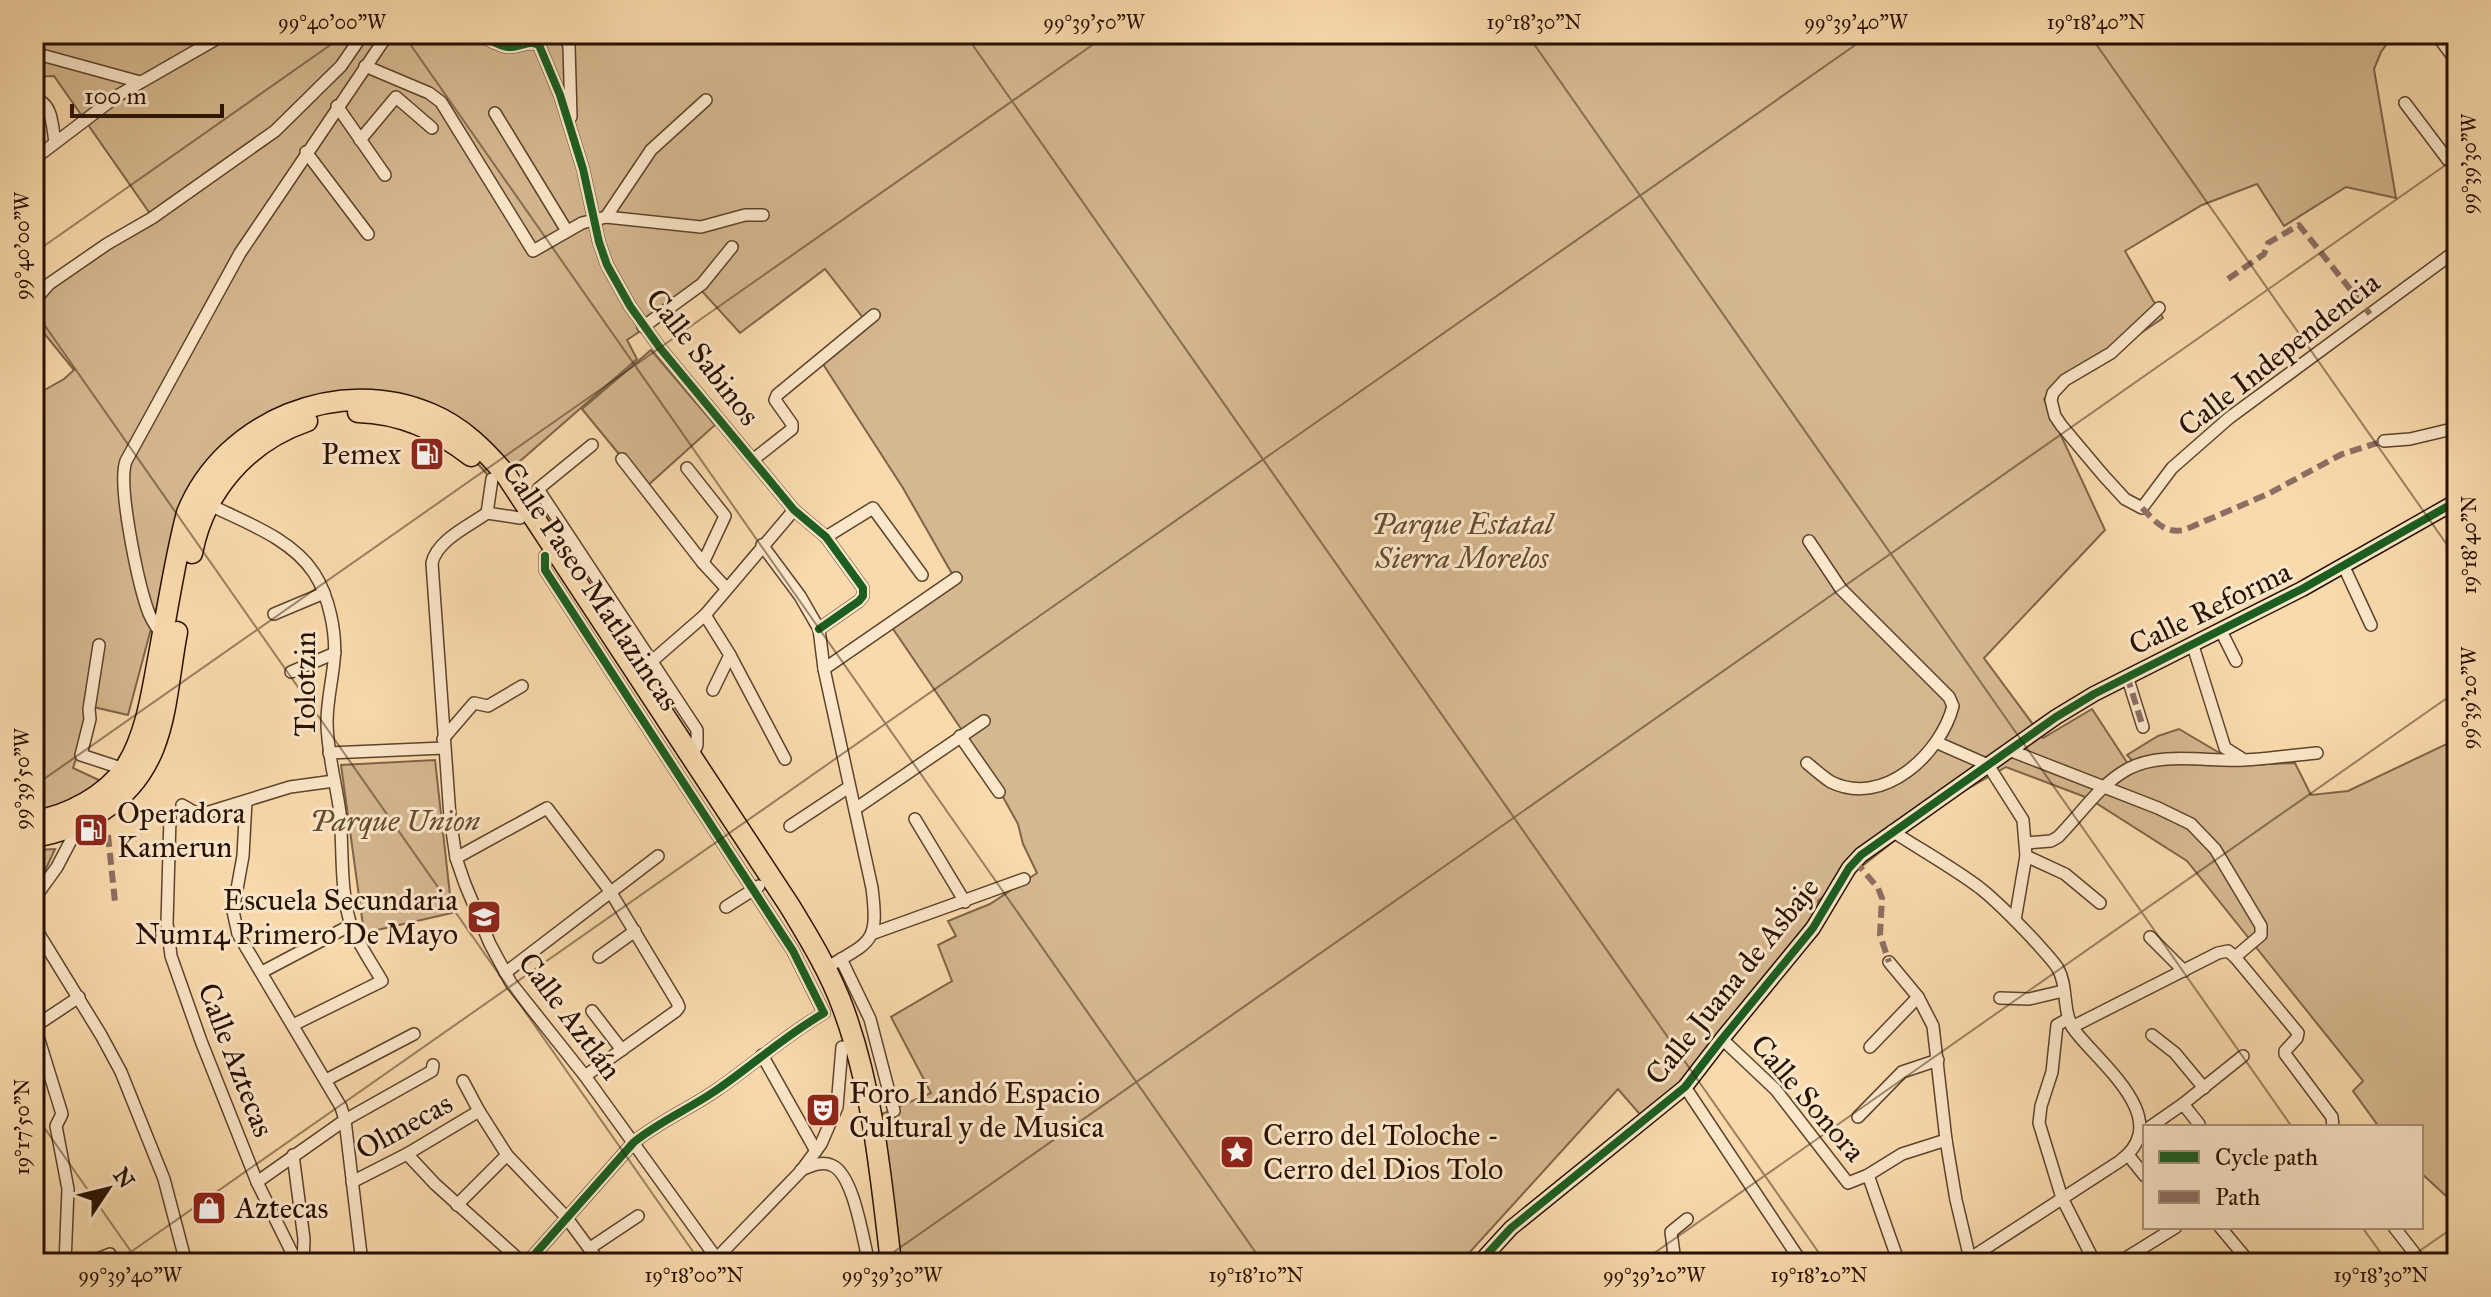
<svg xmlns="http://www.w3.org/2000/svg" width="2491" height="1297" font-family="'IM FELL Great Primer',serif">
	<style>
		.green { fill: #d6b890; stroke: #7e6448; stroke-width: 2 }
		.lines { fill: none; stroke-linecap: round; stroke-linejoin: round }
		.street-casing { stroke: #5c432b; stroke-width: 14 }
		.secondary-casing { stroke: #271100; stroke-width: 17 }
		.highway-casing { stroke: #271100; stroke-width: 23 }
		.street { stroke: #fce7ca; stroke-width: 11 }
		.secondary { stroke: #fce7ca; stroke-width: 14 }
		.highway { stroke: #fadaad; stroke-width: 20 }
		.quiet { stroke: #8d6e63; stroke-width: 6; stroke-dasharray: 12 6; stroke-linecap: butt }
		.cycleway-casing { stroke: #fce7ca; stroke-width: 13 }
		.cycleway { stroke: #1b5e20; stroke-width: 8 }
		.ticks { fill: none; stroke: #271100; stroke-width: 2; stroke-opacity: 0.45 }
		.labels { text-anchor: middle; stroke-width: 6; stroke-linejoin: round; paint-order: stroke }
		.street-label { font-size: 30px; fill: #271100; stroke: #fce7ca }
		.poi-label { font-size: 30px; fill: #271100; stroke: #fce7ca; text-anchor: start }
		.park-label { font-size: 30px; font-style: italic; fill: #644b32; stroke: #fce7ca }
		.neatline { fill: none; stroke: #271100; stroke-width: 3 }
		.ticks-label { font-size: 20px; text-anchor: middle; fill: #271100 }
	</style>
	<rect width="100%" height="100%" fill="#fadaad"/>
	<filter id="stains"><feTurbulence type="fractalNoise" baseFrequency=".0025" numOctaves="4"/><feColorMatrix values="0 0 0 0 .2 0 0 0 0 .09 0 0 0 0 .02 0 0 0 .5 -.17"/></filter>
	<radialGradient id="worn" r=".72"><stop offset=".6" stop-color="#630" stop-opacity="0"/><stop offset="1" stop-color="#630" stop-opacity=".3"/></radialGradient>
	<g class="green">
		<path d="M34,34h2360l-13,18 -7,17 22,129 -50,-11 -62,39 -27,-42 -55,21 -77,46 38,67 -119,81 61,131 -121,128 59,80 49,-29 40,61 8,-1 -13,-14 31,-19 21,-7 61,36 55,-2 16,32 37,-4 109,-52v467l-36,-33v-46h-42l-26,-36 10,-10 -176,-220 -99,-63 -82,-31 -65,37 -123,97 1,19 -119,144 -56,55 -26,-30 -158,174h-578l-19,-141 68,-29 -40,-76 61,-36 -14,-36 18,-9 -8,-15 42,-17 47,-31 -14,-29 -5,-20 -35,-63 -94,-138 66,-44 -52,-91 -82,-127 46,-38 -42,-54 -85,64 -39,-43 -74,50 10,19 -142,124 -28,-31 -31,-22 -113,-25 -135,85 -60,225 -35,-8 -20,61 28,13 -67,49v-434l30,-17 10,-9 -40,-49v-33l119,-70 -99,-142 -20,1z"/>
		<path d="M651,350l64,75 -69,62 -64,-78z"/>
		<path d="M435,760l17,153 -88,20 -23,-168z"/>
		<path d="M55,849l-10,22 -11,16v-37z"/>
	</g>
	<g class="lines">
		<g class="street-casing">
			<g id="street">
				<path d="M477,34c10,4 21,12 31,13 12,1 21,-8 31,-2l21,50 23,74 16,73 8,23 23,41 30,42 134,162 32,27 37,51v8l-4,5 -40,28"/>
				<path d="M564,34l5,12 2,71"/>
				<path d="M2436,34l21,28"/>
				<path d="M38,54l102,28"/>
				<path d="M365,66l64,27 12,9 92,149 49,-28 24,-6 45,-67 55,-50"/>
				<path d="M34,99c19,3 18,27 21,43"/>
				<path d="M2405,103l43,57 9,-4"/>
				<path d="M337,106l48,69"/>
				<path d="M495,113l72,118"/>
				<path d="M360,140l36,-43 36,31"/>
				<path d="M306,152l62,82"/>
				<path d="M34,159l83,-63 108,-62"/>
				<path d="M606,217l95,10 44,-12h18"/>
				<path d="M34,301l15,-17 58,-40 45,-26 123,-87 66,-65 22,-32"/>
				<path d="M2159,308l-48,45 -46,27 -12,13 -2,7 4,16 6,9 42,50 22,24 17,9 30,-40 57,-50 228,-168"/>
				<path d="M643,327l59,-43 30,-37"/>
				<path d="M2384,441l26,-2 38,-9 9,1"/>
				<path d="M592,445l-54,44 159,241v15l-5,12"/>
				<path d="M622,459l81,104 23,25"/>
				<path d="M754,459l38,-30v-5l-17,-24 2,-5 97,-80"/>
				<path d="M687,468l38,48 -22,47"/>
				<path d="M208,504c36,18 83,34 106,69 15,23 23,61 20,88 -2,21 -7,40 -7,61 0,31 9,60 13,91 3,35 0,75 10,109 7,21 22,41 32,59l-89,44"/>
				<path d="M487,513l5,-34"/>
				<path d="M520,518l-33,-5c-18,13 -50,27 -55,50l18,254 6,41 9,26 25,60 21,39 74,93 132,183"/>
				<path d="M826,537l47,-29 49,67"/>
				<path d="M762,545l38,51 19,33 5,40 48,219c7,56 -1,53 -46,80"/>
				<path d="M2344,567l27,58"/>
				<path d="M274,614l50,-21"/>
				<path d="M705,615l25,40 55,104"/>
				<path d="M2221,631l15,30"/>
				<path d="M162,635c-6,-8 -12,-17 -15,-27 -9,-27 -30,-123 -21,-147l114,-208 148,-219"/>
				<path d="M99,645l-10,64 1,10 -9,36 43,14"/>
				<path d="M2193,646l32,102 16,10"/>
				<path d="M652,661l53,-46 89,-105"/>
				<path d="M824,669l132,-91"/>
				<path d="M291,672l44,-19"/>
				<path d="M2127,676l16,51"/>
				<path d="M713,690l17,-35"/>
				<path d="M960,736l39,56"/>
				<path d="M443,739l31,-36 14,3 34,-20"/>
				<path d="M1938,743l50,22 35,55 3,36 -11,64"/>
				<path d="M2009,750l149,58 33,16 24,25 46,77v9l-26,22 -7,-6 -10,2 -146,74"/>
				<path d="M329,753l115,-5"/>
				<path d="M1807,763c7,6 16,14 24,19 53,26 110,-29 122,-76l-4,-9 -108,-108 -32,-48"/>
				<path d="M246,801l-3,55 -10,55 5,23 103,173 4,13 17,143"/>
				<path d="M182,805l14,8 13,-1 81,-25 44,-6"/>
				<path d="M855,809l129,-88"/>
				<path d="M170,817l-3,106 4,33 30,85 56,141 40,81"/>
				<path d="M915,819l50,83"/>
				<path d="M790,826l59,-39"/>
				<path d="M1892,831c29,19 60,36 88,57 19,15 36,33 53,51 8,9 17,18 24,28 12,19 4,45 18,64 26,34 100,89 45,130l-151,98 -32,4"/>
				<path d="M2026,843l25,-2 7,-4c22,-22 42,-53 70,-68 33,-18 80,-7 116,-9 24,-1 49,-5 73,-7"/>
				<path d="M2026,856l39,18 35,29"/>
				<path d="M456,858l91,-50 63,83 67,111 2,5 -3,4 -91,65"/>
				<path d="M34,899l23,-32 22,-42"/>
				<path d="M726,907l33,-21"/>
				<path d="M34,926l67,109 20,37 43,107 21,80"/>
				<path d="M874,933l150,-54"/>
				<path d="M2150,937l34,34"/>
				<path d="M599,957l36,-26"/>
				<path d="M2235,957l63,76 -1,5 -12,13v3l47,63 1,10"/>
				<path d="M841,959l29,60 24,92"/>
				<path d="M1889,962l29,35 15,29 13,114 10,60 15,63"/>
				<path d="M262,972l89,-47"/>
				<path d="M505,973l153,-117"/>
				<path d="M2000,998l29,1 34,-8"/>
				<path d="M592,1011l30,39"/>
				<path d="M2068,1019l-11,6 -5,47 -11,34 -2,17 23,75 33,65"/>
				<path d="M34,1027l45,-30"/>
				<path d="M35,1027l27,87 -6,12 12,63 -3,74"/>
				<path d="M2152,1035l23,18 29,35"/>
				<path d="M1722,1039l54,51 72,93 20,-8 34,-21 44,-14"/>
				<path d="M1870,1047l48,-50"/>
				<path d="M762,1055l54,96"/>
				<path d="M326,1080l88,-46"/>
				<path d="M463,1081l16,30 28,44 59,62 34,46"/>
				<path d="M1685,1087l117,176"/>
				<path d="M2183,1104l16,20"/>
				<path d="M1858,1117l44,-45 36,-12"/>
				<path d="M2150,1127l33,-23 60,-48"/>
				<path d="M407,1154l28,30 88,79"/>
				<path d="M293,1155l11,84 -1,24"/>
				<path d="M2128,1155l17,21"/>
				<path d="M801,1170c10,-4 20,-9 30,-5 23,8 32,76 38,98"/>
				<path d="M1868,1175l31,88"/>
				<path d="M257,1182l88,-62 87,-49 1,-6"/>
				<path d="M352,1182l55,-28 72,-43"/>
				<path d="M457,1205l50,-50"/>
				<path d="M2220,1227l30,36"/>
				<path d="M2394,1227l28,36"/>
				<path d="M590,1248l48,-32"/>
				<path d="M88,1263l22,-9"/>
				<path d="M527,1263l107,-121c26,-21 57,-34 84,-53 36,-25 68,-54 106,-76l-31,-62 -248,-381v-14"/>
				<path d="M712,1263l89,-92 20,-27 16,-37 5,-60"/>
				<path d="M1661,1263l13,-9 -3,-22 16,-13"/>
				<path d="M2118,1263l58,-36"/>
				<path d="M2317,1263l4,-4"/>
			</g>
		</g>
		<g class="secondary-casing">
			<path id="secondary" d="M1479,1263l32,-35 174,-141 37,-48 91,-111 36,-60 12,-13 195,-138 38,-23 208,-105 155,-88"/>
		</g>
		<g class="highway-casing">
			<g id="highway">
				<path d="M358,412c42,1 80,18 113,44"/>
				<path d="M192,553c12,-62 54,-111 115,-132"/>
				<path d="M34,821c34,-5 74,-26 93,-56 18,-29 24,-67 30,-100 10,-51 17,-103 30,-152 37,-92 153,-139 244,-99 31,13 54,36 75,61l283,430c20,33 41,67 54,103 30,81 38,170 48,255"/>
				<path d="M34,837c25,-4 48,-13 69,-27 65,-43 61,-109 74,-178"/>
			</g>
		</g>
		<use href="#street" class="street"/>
		<use href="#secondary" class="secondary"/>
		<use href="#highway" class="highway"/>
		<g class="quiet">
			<path d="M2228,279l36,-25 4,-11 31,-18 71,89"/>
			<path d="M2142,508c13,13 22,26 42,22l84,-36 74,-40 42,-13"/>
			<path d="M2127,676l16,51"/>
			<path d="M108,835l7,67"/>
			<path d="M1855,861l23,27 4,10 -2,37 9,27"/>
			<path d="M717,1259l2,4"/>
		</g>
		<g class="cycleway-casing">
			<g id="cycleway">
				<path d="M477,34c10,4 21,12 31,13 12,1 21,-8 31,-2l21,50 23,74 16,73 8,23 23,41 30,42 134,162 32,27 37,51v8l-4,5 -40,28"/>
				<path d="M527,1263l107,-121c26,-21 57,-34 84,-53 36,-25 68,-54 106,-76l-31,-62 -248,-381v-14"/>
				<path d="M1479,1263l32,-35 174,-141 37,-48 91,-111 36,-60 12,-13 195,-138 38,-23 208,-105 155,-88"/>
			</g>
		</g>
		<use href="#cycleway" class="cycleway"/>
	</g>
	<path class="ticks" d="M403,34l860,1229M965,34l861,1229M1527,34l765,1093M2089,34l368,525M34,253l312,-219M34,310l667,953M34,786l1074,-752M34,1113l105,150M2362,1227l26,36M115,1263l1756,-1229M878,1263l1579,-1106M1640,1263l817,-572M2402,1263l55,-38"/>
	<defs>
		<g id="fuel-square" transform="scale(1.8)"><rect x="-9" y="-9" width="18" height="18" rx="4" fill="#8f2418" stroke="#fce7ca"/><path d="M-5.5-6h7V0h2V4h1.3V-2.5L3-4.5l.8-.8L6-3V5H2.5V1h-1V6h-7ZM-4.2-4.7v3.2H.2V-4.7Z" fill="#fff"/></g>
		<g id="school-square" transform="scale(1.8)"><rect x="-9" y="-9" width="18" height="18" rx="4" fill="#8f2418" stroke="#fce7ca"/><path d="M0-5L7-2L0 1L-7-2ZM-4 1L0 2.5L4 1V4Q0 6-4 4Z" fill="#fff"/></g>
		<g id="theatre-square" transform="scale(1.8)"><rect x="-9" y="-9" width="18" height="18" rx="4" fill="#8f2418" stroke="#fce7ca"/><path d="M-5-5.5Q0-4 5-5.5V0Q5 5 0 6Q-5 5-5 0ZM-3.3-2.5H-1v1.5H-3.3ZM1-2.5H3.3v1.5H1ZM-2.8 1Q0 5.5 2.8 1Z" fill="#fff"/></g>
		<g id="sight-square" transform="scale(1.8)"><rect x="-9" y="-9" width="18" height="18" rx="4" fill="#8f2418" stroke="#fce7ca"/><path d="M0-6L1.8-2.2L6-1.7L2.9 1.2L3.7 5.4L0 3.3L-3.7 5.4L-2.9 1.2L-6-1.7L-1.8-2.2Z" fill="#fff"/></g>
		<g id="shop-square" transform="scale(1.8)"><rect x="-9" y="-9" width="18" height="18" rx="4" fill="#8f2418" stroke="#fce7ca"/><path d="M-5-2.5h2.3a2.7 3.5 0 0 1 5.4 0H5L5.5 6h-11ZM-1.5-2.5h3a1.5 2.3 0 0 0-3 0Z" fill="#fff"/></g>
	</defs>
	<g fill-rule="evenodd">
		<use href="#fuel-square" x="427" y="454"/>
		<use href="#fuel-square" x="91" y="830"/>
		<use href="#school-square" x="484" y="917"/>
		<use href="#theatre-square" x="823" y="1110"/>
		<use href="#sight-square" x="1237" y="1152"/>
		<use href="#shop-square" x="209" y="1208"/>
	</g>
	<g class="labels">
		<g class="street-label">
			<text transform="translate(2279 354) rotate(-38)" y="10">Calle Independencia</text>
			<text transform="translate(703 357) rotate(52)" y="10">Calle Sabinos</text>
			<text transform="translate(591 586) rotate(56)" y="10">Calle Paseo Matlazincas</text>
			<text transform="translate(2210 608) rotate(-26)" y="10">Calle Reforma</text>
			<text transform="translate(305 684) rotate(-90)" y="10">Tolotzin</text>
			<text transform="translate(1732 981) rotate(-51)" y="10">Calle Juana de Asbaje</text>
			<text transform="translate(570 1016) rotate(53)" y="10">Calle Aztlán</text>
			<text transform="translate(236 1060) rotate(69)" y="10">Calle Aztecas</text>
			<text transform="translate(1808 1098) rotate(49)" y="10">Calle Sonora</text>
			<text transform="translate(404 1126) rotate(-29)" y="10">Olmecas</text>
		</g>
		<g class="poi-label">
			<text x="401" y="464" text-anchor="end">Pemex</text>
			<text x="117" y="823">Operadora<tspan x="117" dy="34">Kamerun</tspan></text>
			<text x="458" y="910" text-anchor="end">Escuela Secundaria<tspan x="458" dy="34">Num14 Primero De Mayo</tspan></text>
			<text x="849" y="1103">Foro Landó Espacio<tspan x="849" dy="34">Cultural y de Musica</tspan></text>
			<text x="1263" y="1145">Cerro del Toloche -<tspan x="1263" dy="34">Cerro del Dios Tolo</tspan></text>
			<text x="235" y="1218">Aztecas</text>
		</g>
		<g class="park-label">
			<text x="1462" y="534">Parque Estatal<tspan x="1462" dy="34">Sierra Morelos</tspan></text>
			<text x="395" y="831">Parque Union</text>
		</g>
	</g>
	<rect width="2491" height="1297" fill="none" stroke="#fadaad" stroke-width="88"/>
	<rect x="2143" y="1125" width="280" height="104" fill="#fce7ca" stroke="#a79179" stroke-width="2"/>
	<rect x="2159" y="1151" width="40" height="12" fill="#1b5e20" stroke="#a79179" stroke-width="2"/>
	<text x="2215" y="1165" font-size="24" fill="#271100">Cycle path</text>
	<rect x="2159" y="1191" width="40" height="12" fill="#8d6e63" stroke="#a79179" stroke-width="2"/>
	<text x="2215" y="1205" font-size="24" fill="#271100">Path</text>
	<g transform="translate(108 1189) rotate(55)" stroke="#fce7ca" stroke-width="6" paint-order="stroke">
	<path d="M0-6L14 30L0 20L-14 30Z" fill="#271100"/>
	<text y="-12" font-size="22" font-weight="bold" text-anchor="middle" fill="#271100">N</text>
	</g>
	<path d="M72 104v12h150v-12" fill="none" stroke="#271100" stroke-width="4"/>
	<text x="84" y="104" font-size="24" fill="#271100" stroke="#fce7ca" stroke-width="6" paint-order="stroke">100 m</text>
	<rect x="44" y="44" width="2403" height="1209" class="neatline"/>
	<g class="ticks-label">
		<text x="332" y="29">99°40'00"W</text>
		<text x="1094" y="29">99°39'50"W</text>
		<text x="1534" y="29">19°18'30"N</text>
		<text x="1856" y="29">99°39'40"W</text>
		<text x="2096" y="29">19°18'40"N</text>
		<text transform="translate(2469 164) rotate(-90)" y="7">99°39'30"W</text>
		<text transform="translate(22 246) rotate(-90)" y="7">99°40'00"W</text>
		<text transform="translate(2469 545) rotate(-90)" y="7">19°18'40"N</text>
		<text transform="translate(2469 698) rotate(-90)" y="7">99°39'20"W</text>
		<text transform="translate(22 779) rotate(-90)" y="7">99°39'50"W</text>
		<text transform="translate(22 1127) rotate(-90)" y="7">19°17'50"N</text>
		<text x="130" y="1282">99°39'40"W</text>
		<text x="694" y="1282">19°18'00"N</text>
		<text x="892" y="1282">99°39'30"W</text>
		<text x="1256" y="1282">19°18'10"N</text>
		<text x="1654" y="1282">99°39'20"W</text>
		<text x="1819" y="1282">19°18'20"N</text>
		<text x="2381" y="1282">19°18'30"N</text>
	</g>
	<rect width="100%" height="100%" filter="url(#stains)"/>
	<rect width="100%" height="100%" fill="url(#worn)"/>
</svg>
